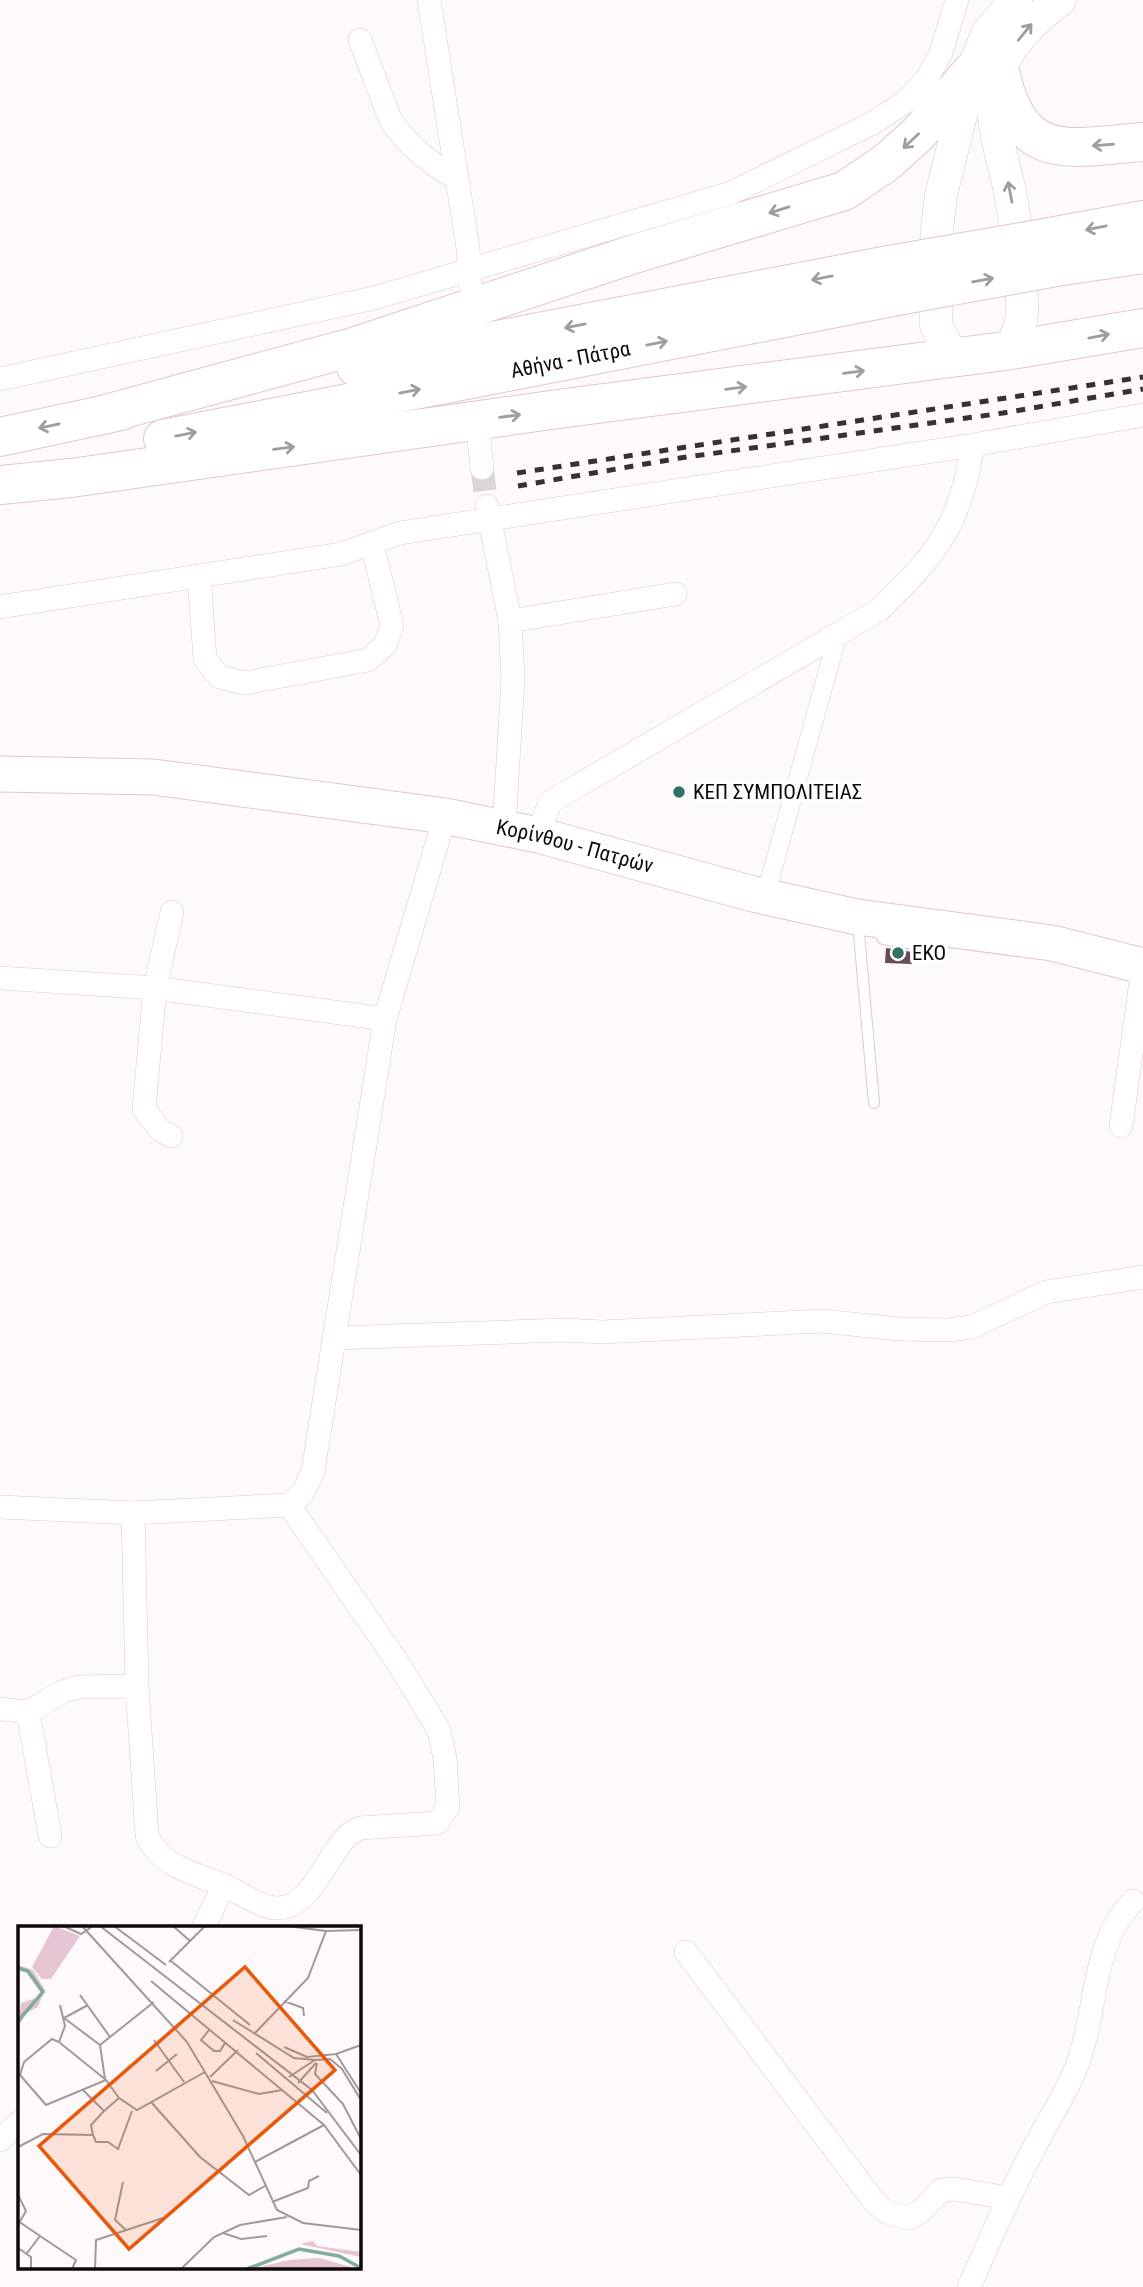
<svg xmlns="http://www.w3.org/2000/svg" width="1143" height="2287" font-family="'Roboto Condensed',sans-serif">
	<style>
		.building { fill: #694a59 }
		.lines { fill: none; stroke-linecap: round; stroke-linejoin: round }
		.minor-tunnel { stroke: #dad5d7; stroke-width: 23; stroke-dasharray: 23 11; stroke-linecap: butt }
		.service-casing { stroke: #dec7d1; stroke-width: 12 }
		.pedestrian-casing { stroke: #dec7d1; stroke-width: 19 }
		.minor-casing { stroke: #dec7d1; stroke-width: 24 }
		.secondary-casing { stroke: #dec7d1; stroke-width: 33 }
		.primary-casing { stroke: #dec7d1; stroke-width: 37 }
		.motorway-casing { stroke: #dec7d1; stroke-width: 40 }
		.service { stroke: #fff; stroke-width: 10 }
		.pedestrian { stroke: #fff; stroke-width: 18 }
		.minor { stroke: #fff; stroke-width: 23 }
		.secondary { stroke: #fff; stroke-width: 32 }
		.primary { stroke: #fff; stroke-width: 35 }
		.motorway { stroke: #fff; stroke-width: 38 }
		.rail { stroke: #383134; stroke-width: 5; stroke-dasharray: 9 9; stroke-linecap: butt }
		.motorway-bridge-casing { stroke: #dec7d1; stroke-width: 40; stroke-linecap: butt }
		.motorway-bridge { stroke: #fff; stroke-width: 38 }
		.oneway { stroke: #9f9d9e }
		.poi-dot { fill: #307264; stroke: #fff; stroke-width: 2.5 }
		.labels { text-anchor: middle; stroke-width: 7; stroke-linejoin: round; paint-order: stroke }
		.street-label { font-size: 21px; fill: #10090c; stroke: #fff }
		.poi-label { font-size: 21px; fill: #10090c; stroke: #fff; text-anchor: start }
		.inset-river { fill: none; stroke: #82aca1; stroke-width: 3.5 }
		.inset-road { fill: none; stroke: #9f999b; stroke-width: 2 }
		.view { fill: #e8590c; fill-opacity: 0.15; stroke: #e8590c; stroke-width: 3.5 }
		.inset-edge { fill: none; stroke: #10090c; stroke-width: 3.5 }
	</style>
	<rect width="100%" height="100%" fill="#fef9fb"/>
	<path class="building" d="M886,948l26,4v12l-27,-1z"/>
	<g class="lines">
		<path class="minor-tunnel" d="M482,468l5,38"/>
		<g class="service-casing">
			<g id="service">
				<path d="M858,923l16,180"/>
				<path d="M876,927l7,12 30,5 12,-11"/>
			</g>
		</g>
		<g class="pedestrian-casing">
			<path id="pedestrian" d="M765,897l73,-263"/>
		</g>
		<g class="minor-casing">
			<g id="minor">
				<path d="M429,0l39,248 2,36"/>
				<path d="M360,40l30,79c18,27 38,43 66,59"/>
				<path d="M0,379l374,-81 357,-105 142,-70 32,-21 21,-22 15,-27 16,-53"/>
				<path d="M479,440l3,28"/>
				<path d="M487,506l23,115 3,57 -9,150"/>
				<path d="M199,576l6,83 14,18 26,6 123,-23 17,-15 7,-19 -20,-82"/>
				<path d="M0,607l341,-53 59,-21 573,-88"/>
				<path d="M510,621l165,-27"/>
				<path d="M538,835l12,-33 329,-192c59,-57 80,-83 94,-165l170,-30"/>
				<path d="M0,978l155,10 230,31"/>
				<path d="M1121,1126l22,-159"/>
				<path d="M171,1136l-11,-6 -16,-21 11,-121 17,-76"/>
				<path d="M335,1338l229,-8 38,2 220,-11 77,8 49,1 24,-3 74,-35 97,-15"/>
				<path d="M0,1507l133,6"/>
				<path d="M137,1686l-4,-173 156,-8 14,-12 10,-22 72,-452 60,-203"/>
				<path d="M0,1709l28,3 34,-20 16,-5 59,-1 10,149c12,31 48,39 77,50l-21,43"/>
				<path d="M28,1712l22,124"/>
				<path d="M224,1885c14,7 30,18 45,22 42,10 56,-54 82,-74l9,-5 77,-5 11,-16 -3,-48 -6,-29 -43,-70 -107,-155"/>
				<path d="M686,1952l187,248 13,12 23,6 12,-7 20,-21 14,-1 53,9"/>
				<path d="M0,2140l19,-17"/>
				<path d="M969,2287c21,-47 41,-95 66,-141 15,-29 33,-55 44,-86 19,-54 12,-115 54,-159"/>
			</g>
		</g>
		<g class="secondary-casing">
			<g id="secondary">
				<path d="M1005,351c20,-19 18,-42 16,-69 -2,-30 -5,-60 -11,-90 -6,-29 -16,-58 -17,-88 -2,-43 36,-81 67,-104"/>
				<path d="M960,358l-12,-10 -12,-22 1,-97 4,-34 31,-124 16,-39 28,-32"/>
			</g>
		</g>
		<g class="primary-casing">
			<g id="primary">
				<path id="s1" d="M0,774l153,3 292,39 93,19 215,59 104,23 195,26 91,23"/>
			</g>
		</g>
		<g class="motorway-casing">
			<g id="motorway">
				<path d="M1000,72c21,92 66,76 143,70"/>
				<path d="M1050,237l93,-17"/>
				<path d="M1056,267l87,-13"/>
				<path d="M356,367l533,-102"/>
				<path d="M98,416l255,-69 281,-93 210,-63 43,-29 31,-28 54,-63"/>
				<path d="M0,437l121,-26"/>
				<path id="s2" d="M163,439l729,-142"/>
				<path d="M0,485l71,-7 487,-69 447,-58 138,-23"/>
			</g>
		</g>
		<use href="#service" class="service"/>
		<use href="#pedestrian" class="pedestrian"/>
		<use href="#minor" class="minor"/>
		<use href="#secondary" class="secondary"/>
		<use href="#primary" class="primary"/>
		<use href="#motorway" class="motorway"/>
		<g class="rail">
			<path d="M517,473l626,-96"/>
			<path d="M518,486l162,-28 323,-45 140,-24"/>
		</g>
		<g class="motorway-bridge-casing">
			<g id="motorway-bridge">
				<path d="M889,265l161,-28"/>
				<path d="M892,297l164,-30"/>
			</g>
		</g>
		<use href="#motorway-bridge" class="motorway-bridge"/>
	</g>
	<defs><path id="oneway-shaft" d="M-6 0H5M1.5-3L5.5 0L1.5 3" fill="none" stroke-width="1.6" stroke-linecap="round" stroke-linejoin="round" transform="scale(1.75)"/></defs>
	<g class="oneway">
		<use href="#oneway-shaft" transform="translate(1025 32) rotate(-51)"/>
		<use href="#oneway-shaft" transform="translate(911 141) rotate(137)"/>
		<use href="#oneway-shaft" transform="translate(1103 145) rotate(176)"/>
		<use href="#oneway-shaft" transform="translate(1010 192) rotate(-101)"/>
		<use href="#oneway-shaft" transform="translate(779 210) rotate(163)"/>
		<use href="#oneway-shaft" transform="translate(1096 228) rotate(169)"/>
		<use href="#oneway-shaft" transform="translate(822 278) rotate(169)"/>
		<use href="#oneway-shaft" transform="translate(983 280) rotate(-10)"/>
		<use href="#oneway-shaft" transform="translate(575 326) rotate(169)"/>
		<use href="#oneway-shaft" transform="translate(1099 336) rotate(-11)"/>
		<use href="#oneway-shaft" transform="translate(657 343) rotate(-11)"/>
		<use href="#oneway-shaft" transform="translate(854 372) rotate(-8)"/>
		<use href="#oneway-shaft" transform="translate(736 388) rotate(-7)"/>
		<use href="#oneway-shaft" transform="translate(410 391) rotate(-11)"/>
		<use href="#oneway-shaft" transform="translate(510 416) rotate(-8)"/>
		<use href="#oneway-shaft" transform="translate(49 426) rotate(168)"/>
		<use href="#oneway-shaft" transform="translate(186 434) rotate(-11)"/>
		<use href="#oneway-shaft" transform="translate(284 448) rotate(-7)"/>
	</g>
	<g class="poi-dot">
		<circle cx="679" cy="792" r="7"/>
		<circle cx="898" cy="953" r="7"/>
	</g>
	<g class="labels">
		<g class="street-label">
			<text dy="7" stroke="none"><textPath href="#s2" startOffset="415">Αθήνα - Πάτρα</textPath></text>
			<text dy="7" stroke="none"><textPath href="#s1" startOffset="581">Κορίνθου - Πατρών</textPath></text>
		</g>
		<g class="poi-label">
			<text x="693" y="799">ΚΕΠ ΣΥΜΠΟΛΙΤΕΙΑΣ</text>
			<text x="912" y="960">EKO</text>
		</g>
	</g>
	<g transform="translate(18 1926)">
		<rect width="343" height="343" fill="#fef9fb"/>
		<path d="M36,0l26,10 -29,43h-9l-10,-12zM0,39l15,5 12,20 -7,17 -12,6 -8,15 3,-25 15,-5 4,-6 -14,-20 -8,-1zM295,315l4,5 44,6v5l-61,-13zM301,332l39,11h-107l38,-9z" fill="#e5c5d3"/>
		<path class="inset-river" d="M0,42l10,3 15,21 -25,29M229,343l52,-20 40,7 22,12"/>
		<path class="inset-road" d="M45,0l18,8 12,-8M64,0l105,116 56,94 34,74 26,13 58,7M82,0l212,164 49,65M96,0l52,39M155,0l17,15M269,0l39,5M153,35l79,64M151,36l36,-36M133,55l131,109M62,69l30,42M266,75l19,7 1,8M70,79l-24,13 36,27M215,94l61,38 21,2M191,104l-8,10 13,11h6l5,-8M237,107l53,-55 18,-47 35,-1M34,113l7,3 47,38 -60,25 -26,-30 4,-13zM136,114l30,42M41,116l6,-16 -5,-21M266,121l23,10 29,-3 25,39M238,127l71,60M318,128l25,-9M299,137l-2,11 28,30 18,35M138,145l21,-17M192,151l28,-27M271,151l26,-17 15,-1 12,10 19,31M87,153l-5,-34 54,-43M88,154l13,18M194,155l47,13 23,-4 42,35 37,50M280,157l18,-20M133,176l49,55 49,38 16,-9M86,185l15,-13 18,12 68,-38M75,209l3,7h12l10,7 14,-38M0,221l25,-13 50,1 -2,-10 13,-14 -21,-21M237,236l69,-37M105,256l-8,38 11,10M0,269l8,16 -8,14M254,276l36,-14 1,-7 10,-5M0,295l22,15 -13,17M205,307l18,6 26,-3M22,310l36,24 -4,9M0,322l13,9v12M77,343l1,-29 67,-22M163,343l33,-32 26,-12 47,-8"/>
		<path class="view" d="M227,41l90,103 -206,179 -90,-103z"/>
		<rect width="343" height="343" class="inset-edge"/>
	</g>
</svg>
